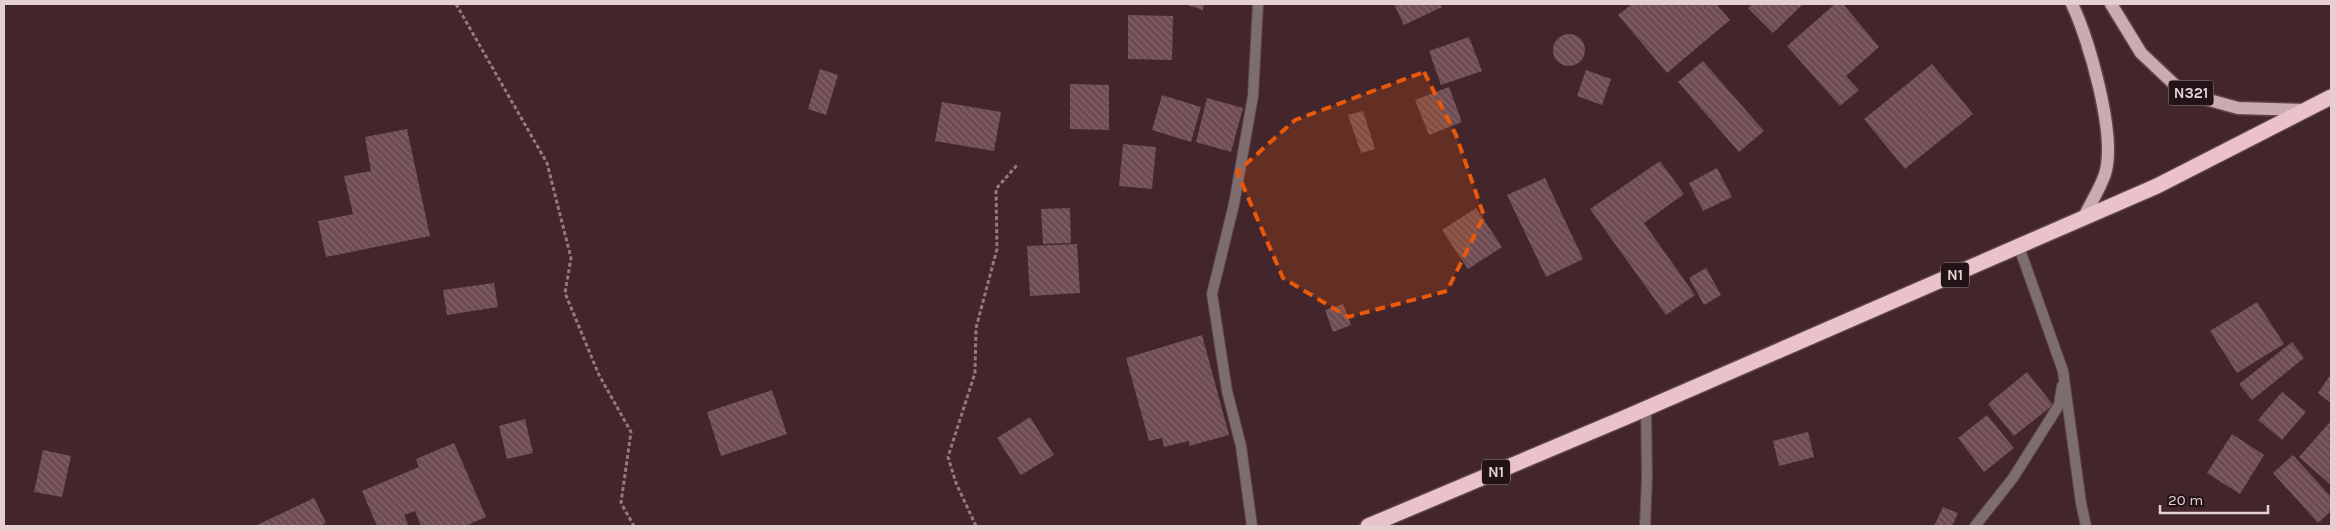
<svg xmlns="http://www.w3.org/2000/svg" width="2335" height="530" font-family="Karla,sans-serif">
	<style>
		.building { fill: url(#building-back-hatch) }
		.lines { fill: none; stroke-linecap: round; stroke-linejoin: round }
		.street-casing { stroke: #60444a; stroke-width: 12 }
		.primary-casing { stroke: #60444a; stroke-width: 15 }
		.highway-casing { stroke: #60444a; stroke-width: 18 }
		.path { stroke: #947a80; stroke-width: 3; stroke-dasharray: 4 2.5; stroke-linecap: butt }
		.street { stroke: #7e6d70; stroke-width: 10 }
		.primary { stroke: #cbaab0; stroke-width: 12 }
		.highway { stroke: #eac2c9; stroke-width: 15 }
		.marked { fill: #e8590c; fill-opacity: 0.2; stroke: #e8590c; stroke-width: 4; stroke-dasharray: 10 6; stroke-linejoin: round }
		.labels { text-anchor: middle; stroke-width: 4; stroke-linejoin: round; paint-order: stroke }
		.shield { fill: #211316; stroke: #aa979a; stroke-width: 1 }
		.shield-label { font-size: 15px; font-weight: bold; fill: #e4cfd3 }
	</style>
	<defs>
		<pattern id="building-back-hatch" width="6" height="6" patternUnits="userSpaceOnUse" patternTransform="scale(1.25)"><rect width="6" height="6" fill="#6e4c52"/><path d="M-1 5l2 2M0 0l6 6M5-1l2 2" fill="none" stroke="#83656a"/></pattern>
	</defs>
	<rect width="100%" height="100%" fill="#43252c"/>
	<g class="building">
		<path d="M1184,4h20l-1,6z"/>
		<path d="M1394,4h46l2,3 -38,18z"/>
		<path d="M1632,4h84l14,16 -63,53 -49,-58z"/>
		<path d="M1752,4h51l-30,29 -25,-25z"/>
		<path d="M1835,4h8l36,43 -33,29 13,14 -19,16 -53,-60z"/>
		<path d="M1128,15l45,1 -1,44 -44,-1z"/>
		<circle cx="1569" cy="50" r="16"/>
		<path d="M1469,37l13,34 -41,14 -12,-34z"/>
		<path d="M1703,61l61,70 -25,21 -61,-70z"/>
		<path d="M1932,64l41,50 -68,55 -41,-50z"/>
		<path d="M820,69l18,6 -12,40 -18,-6z"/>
		<path d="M1586,70l25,9 -9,26 -25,-9z"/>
		<path d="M1070,84l39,1v45l-39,-1z"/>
		<path d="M1449,87l13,35 -33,13 -14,-35z"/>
		<path d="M1162,95l39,12 -10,35 -39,-12z"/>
		<path d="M1207,98l36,10 -12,44 -35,-10z"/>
		<path d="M942,102l59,10 -7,39 -59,-10z"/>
		<path d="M1363,111l12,38 -14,4 -13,-38z"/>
		<path d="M407,129l23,107 -104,21 -8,-36 35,-7 -9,-38 27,-5 -6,-34z"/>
		<path d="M1123,144l33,3 -4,42 -33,-3z"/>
		<path d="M1660,161l24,33 -40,29 51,72 -29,20 -76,-106z"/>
		<path d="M1717,168l15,29 -29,14 -14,-28z"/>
		<path d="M1545,178l38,81 -37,18 -39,-82z"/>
		<path d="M1070,208l1,35 -28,1 -2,-35z"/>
		<path d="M1476,208l26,39 -34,22 -26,-39z"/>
		<path d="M1077,244l3,49 -50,3 -3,-50z"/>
		<path d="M1706,268l15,27 -17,10 -15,-27z"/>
		<path d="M494,283l4,24 -51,8 -4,-25z"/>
		<path d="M2257,302l27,42 -47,29 -27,-42z"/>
		<path d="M1343,304l8,21 -18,7 -8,-22z"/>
		<path d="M1202,335l27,100 -40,11v-5l-25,6 -2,-9 -13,3 -23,-83z"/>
		<path d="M2292,342l12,16 -52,42 -13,-16z"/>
		<path d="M2027,372l26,33 -39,31 -26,-32z"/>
		<path d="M2331,374v29l-13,-10z"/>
		<path d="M772,390l15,44 -66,22 -14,-44z"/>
		<path d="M2282,392l24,20 -24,28 -24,-20z"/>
		<path d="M1987,415l27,33 -30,24 -26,-34z"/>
		<path d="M1030,417l24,38 -33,20 -24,-37z"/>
		<path d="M525,419l8,34 -26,6 -8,-33z"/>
		<path d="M2329,423l2,2v60l-32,-28z"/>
		<path d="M1808,432l6,25 -35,9 -6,-25z"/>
		<path d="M2232,434l32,21 -24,39 -33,-21z"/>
		<path d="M454,443l32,74 -21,9h-44l-6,-15 -11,4 5,11h-32l-15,-35 57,-24 -3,-8z"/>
		<path d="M43,450l28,6 -9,41 -28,-5z"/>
		<path d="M2293,455l38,42v14l-13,12 -45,-50z"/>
		<path d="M314,498l12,25 -7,3h-64z"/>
		<path d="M1943,507l15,6 -6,13h-18z"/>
	</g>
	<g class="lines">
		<g class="street-casing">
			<g id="street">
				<path d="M2019,247l44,124 18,132 5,23"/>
				<path d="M1252,526l-11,-80 -14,-55 -15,-97 22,-90 19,-108 5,-92"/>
				<path d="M1645,526l2,-49 -1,-68"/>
				<path d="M1975,526l38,-48 46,-73 3,-19"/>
			</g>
		</g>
		<g class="primary-casing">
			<g id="primary">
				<path d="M2072,4c17,36 45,132 33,170 -5,15 -15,30 -22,45"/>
				<path d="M2111,4l30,49 35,33 33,14 29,8 68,2"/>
			</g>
		</g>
		<g class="highway-casing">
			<path id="highway" d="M1368,526l256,-108 533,-232 174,-89"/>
		</g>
		<g class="path">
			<path d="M456,4l91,159 24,95 -6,35 34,82 32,57 -10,71 13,23"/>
			<path d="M976,526l-20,-43 -8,-26 27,-84 1,-45 21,-79 -1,-60 21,-24"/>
		</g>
		<use href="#street" class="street"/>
		<use href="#primary" class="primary"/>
		<use href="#highway" class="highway"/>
	</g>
	<path class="marked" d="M1424,72l32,63 28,81 -37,75 -99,26 -65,-39 -46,-106 58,-52z"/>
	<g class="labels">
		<g class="shield">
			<rect x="2168.5" y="80.5" width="45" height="25" rx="4"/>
			<rect x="1941" y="262.5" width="28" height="25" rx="4"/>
			<rect x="1482" y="459.5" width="28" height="25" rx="4"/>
		</g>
		<g class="shield-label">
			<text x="2191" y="98">N321</text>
			<text x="1955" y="280">N1</text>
			<text x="1496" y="477">N1</text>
		</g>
	</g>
	<rect width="2335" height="530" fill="none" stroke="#e4cfd3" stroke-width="10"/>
	<path d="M2160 505v8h108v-8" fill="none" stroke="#e4cfd3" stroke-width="2.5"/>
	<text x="2168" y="505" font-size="15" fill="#e4cfd3" stroke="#211316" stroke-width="4" paint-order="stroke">20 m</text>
</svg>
